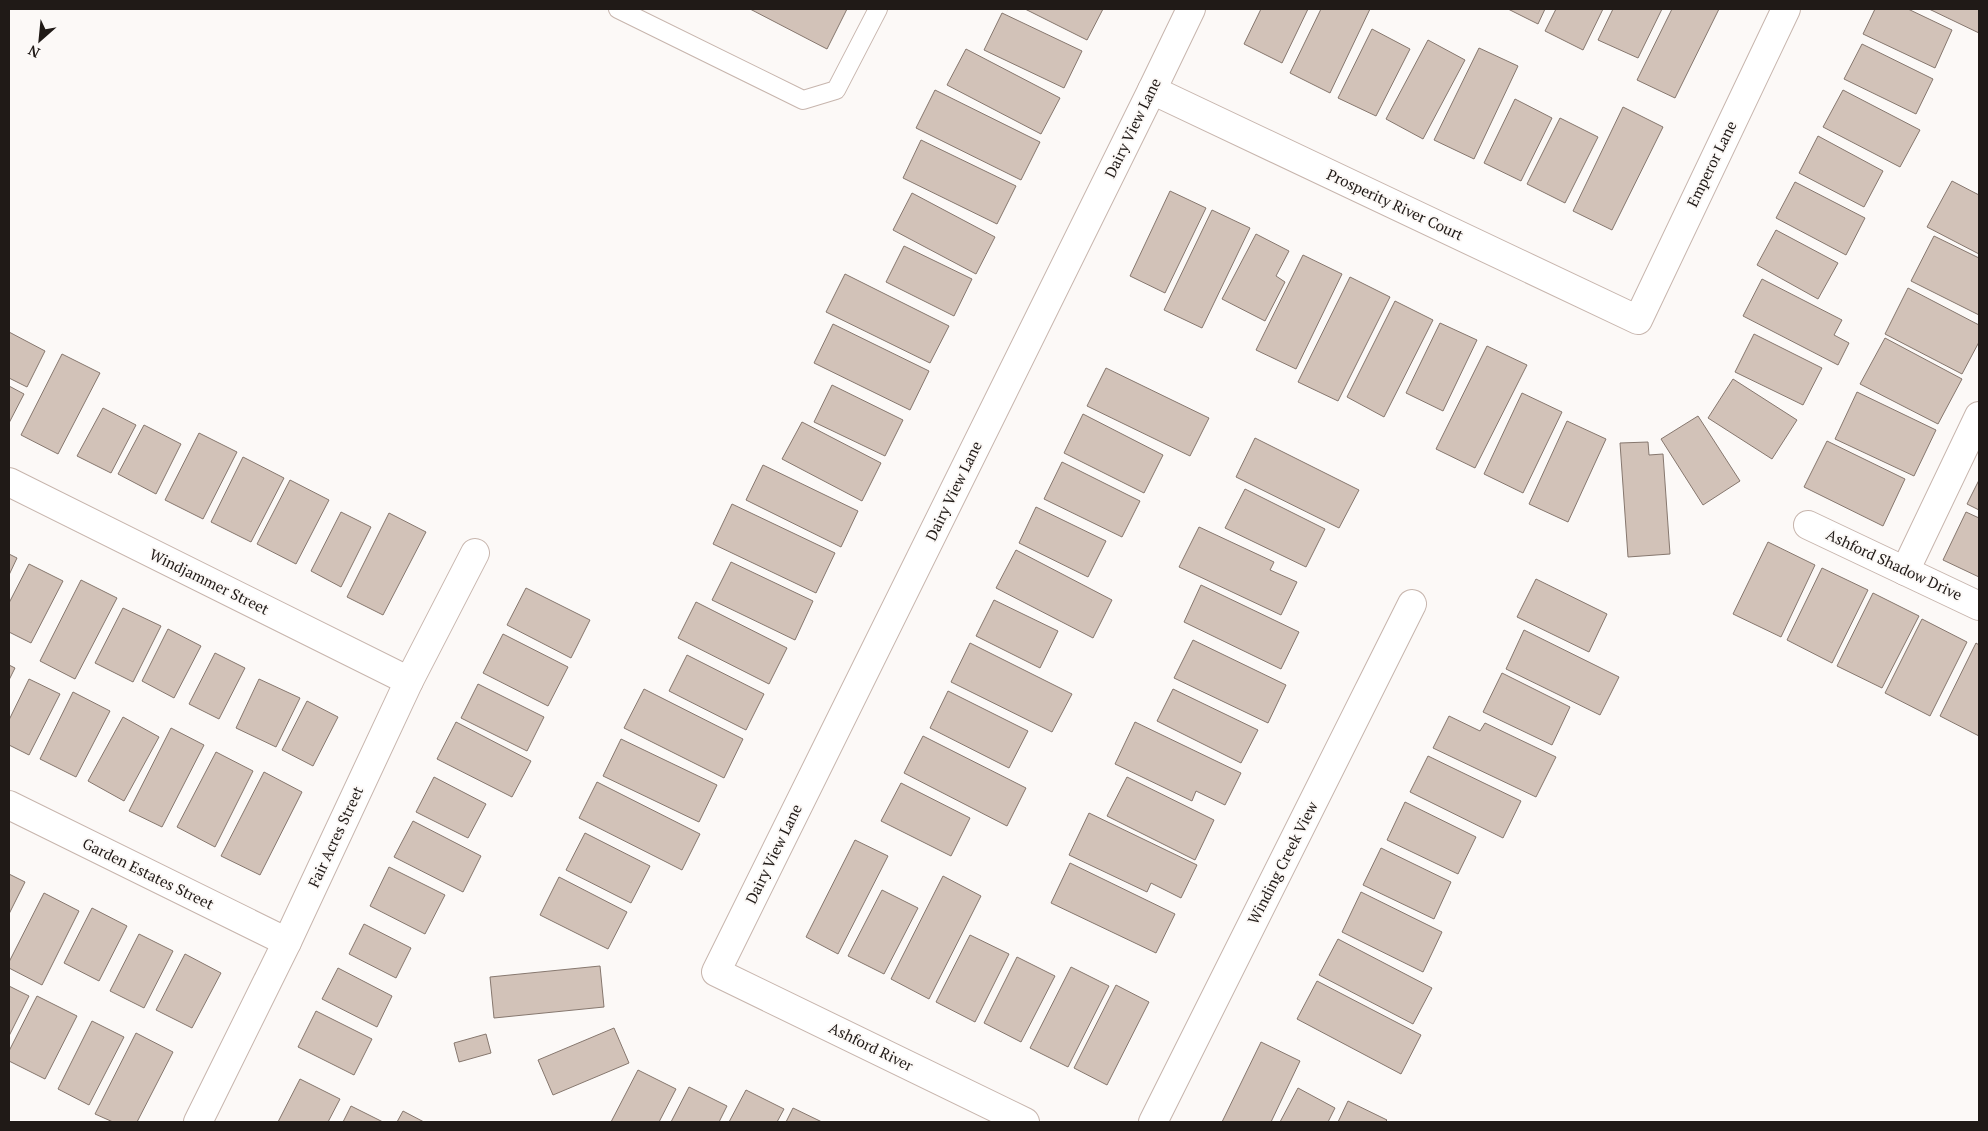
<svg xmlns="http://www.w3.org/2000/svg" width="1988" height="1131" font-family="'PT Serif',serif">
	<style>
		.building { fill: #d2c2b8; stroke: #86776e }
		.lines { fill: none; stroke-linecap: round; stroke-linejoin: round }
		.lane-casing { stroke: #c7b5ad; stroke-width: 20 }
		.street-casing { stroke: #c7b5ad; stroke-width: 30 }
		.lane { stroke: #fff; stroke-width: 18 }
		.street { stroke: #fff; stroke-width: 28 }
		.labels { text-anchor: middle; stroke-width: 4; stroke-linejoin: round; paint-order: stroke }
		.street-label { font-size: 15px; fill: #201a17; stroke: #fcf9f7 }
	</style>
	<rect width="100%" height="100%" fill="#fcf9f7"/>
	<g class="building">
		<path d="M750,9h97l-20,40z"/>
		<path d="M1025,9h78l-16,31z"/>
		<path d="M1261,9h47l-26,54 -38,-19z"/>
		<path d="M1321,9h49l-40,84 -40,-20z"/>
		<path d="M1508,9h37l-7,15z"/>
		<path d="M1556,9h47l-20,41 -38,-19z"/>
		<path d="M1613,9h49l-24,49 -40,-18z"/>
		<path d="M1672,9h47l-44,89 -38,-18z"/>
		<path d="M1875,9h33l44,21 -17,38 -72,-34z"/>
		<path d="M1929,9h50v24z"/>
		<path d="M1002,13l80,38 -18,37 -80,-38z"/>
		<path d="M1372,29l38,20 -34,67 -38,-18z"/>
		<path d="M1428,40l37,20 -42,79 -37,-20z"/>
		<path d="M1862,44l71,35 -17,35 -72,-35z"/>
		<path d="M1479,48l39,18 -44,93 -40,-19z"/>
		<path d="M966,49l94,49 -19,36 -94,-49z"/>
		<path d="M935,90l105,52 -19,38 -105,-52z"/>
		<path d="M1843,90l77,40 -20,37 -77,-40z"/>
		<path d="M1515,99l37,19 -31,63 -37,-18z"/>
		<path d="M1623,107l40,20 -51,103 -39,-19z"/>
		<path d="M1560,118l38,19 -33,66 -38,-19z"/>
		<path d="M1818,136l65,35 -19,36 -65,-34z"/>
		<path d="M921,140l95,46 -19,38 -94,-46z"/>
		<path d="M1952,181l27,14v59l-52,-27z"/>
		<path d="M1795,182l70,36 -19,37 -70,-37z"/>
		<path d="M1170,191l36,17 -41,85 -35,-17z"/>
		<path d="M912,193l83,44 -19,37 -83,-44z"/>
		<path d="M1212,210l38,18 -48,100 -38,-18z"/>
		<path d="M1776,230l62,33 -20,36 -61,-34z"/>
		<path d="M1256,234l33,17 -13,25 9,6 -20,39 -43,-22z"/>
		<path d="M1934,236l45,22v57l-68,-34z"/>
		<path d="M904,246l68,33 -18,37 -68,-34z"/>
		<path d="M1303,255l39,19 -46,95 -40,-19z"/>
		<path d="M845,274l104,52 -19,37 -104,-51z"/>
		<path d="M1350,277l40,20 -52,104 -40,-19z"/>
		<path d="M1762,279l80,41 -8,15 15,8 -11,22 -95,-49z"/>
		<path d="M1908,288l71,37v17l-17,32 -77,-40z"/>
		<path d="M1395,301l38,19 -49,97 -37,-20z"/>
		<path d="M1440,323l37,17 -34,71 -37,-18z"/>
		<path d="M833,324l96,47 -19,39 -96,-47z"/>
		<path d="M9,332l36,19 -18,36 -18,-9z"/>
		<path d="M1754,334l68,34 -19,37 -68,-33z"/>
		<path d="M1885,338l77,41 -24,45 -78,-40z"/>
		<path d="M1487,346l40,19 -52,103 -39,-19z"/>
		<path d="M62,354l38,19 -42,81 -37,-19z"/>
		<path d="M1106,368l103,50 -19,38 -103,-50z"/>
		<path d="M1733,379l64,41 -25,39 -64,-41z"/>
		<path d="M832,385l71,35 -18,36 -71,-34z"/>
		<path d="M9,386l15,8 -15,29z"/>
		<path d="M1857,392l79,38 -22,46 -79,-37z"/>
		<path d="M1522,393l40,19 -39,81 -39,-19z"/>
		<path d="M103,408l33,17 -25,48 -34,-17z"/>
		<path d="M1083,414l80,41 -19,38 -80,-40z"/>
		<path d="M1698,416l42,65 -37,24 -42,-66z"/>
		<path d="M1567,421l39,18 -38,83 -39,-18z"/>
		<path d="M802,422l79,41 -19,38 -80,-42z"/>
		<path d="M144,425l37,19 -25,50 -38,-20z"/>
		<path d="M199,433l38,19 -34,67 -38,-19z"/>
		<path d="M1255,438l104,52 -20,38 -103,-51z"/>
		<path d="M1827,441l78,38 -22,47 -79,-39z"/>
		<path d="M1648,442l1,13 14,-1 7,100 -42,3 -8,-114z"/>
		<path d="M243,457l41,21 -33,64 -40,-20z"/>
		<path d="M1062,462l78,39 -18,36 -78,-38z"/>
		<path d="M763,465l95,46 -17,36 -95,-47z"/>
		<path d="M290,480l39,20 -33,64 -39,-20z"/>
		<path d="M1979,480v30l-12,-6z"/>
		<path d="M1245,489l80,40 -19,38 -81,-39z"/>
		<path d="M732,504l103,49 -19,40 -103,-49z"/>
		<path d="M1036,507l70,34 -18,36 -69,-34z"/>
		<path d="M341,512l30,15 -30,60 -30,-16z"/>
		<path d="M1966,512l13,6v59l-36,-17z"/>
		<path d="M389,513l37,19 -43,83 -36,-18z"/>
		<path d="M1199,527l75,35 -4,8 27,12 -16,33 -102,-48z"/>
		<path d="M1768,542l47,23 -34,72 -48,-23z"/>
		<path d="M1016,550l96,50 -19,38 -97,-50z"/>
		<path d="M9,554l8,4 -8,17z"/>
		<path d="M731,562l82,39 -18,39 -83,-40z"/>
		<path d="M29,564l34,17 -32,62 -22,-11v-29z"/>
		<path d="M1822,568l46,22 -36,73 -45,-23z"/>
		<path d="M1536,579l71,35 -18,38 -72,-35z"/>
		<path d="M81,580l36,18 -42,81 -35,-18z"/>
		<path d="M1201,585l98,47 -18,37 -97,-47z"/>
		<path d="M526,588l64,32 -19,38 -64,-33z"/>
		<path d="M1873,593l46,23 -37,72 -45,-22z"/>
		<path d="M994,600l64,31 -18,37 -64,-32z"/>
		<path d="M696,602l91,46 -18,36 -91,-46z"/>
		<path d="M123,608l38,18 -28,56 -38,-19z"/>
		<path d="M1922,619l45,23 -37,74 -45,-23z"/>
		<path d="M168,629l33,17 -27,52 -32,-17z"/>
		<path d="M1524,630l95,47 -19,38 -94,-46z"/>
		<path d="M503,634l65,33 -20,39 -65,-33z"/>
		<path d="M1193,640l93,45 -18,38 -94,-45z"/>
		<path d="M970,643l102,51 -20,38 -101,-50z"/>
		<path d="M1976,643l3,2v91l-39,-20z"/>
		<path d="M215,653l30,15 -26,51 -30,-15z"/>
		<path d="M687,655l77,39 -18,36 -77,-39z"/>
		<path d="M9,665l6,3 -6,12z"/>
		<path d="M1502,673l68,34 -18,38 -69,-33z"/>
		<path d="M29,679l31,15 -31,61 -20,-10v-25z"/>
		<path d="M259,679l41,19 -24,49 -40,-19z"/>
		<path d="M478,684l66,33 -17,34 -66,-33z"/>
		<path d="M644,689l99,50 -19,39 -100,-50z"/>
		<path d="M1173,689l85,41 -17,33 -84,-42z"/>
		<path d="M948,691l80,40 -19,37 -79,-40z"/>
		<path d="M73,692l37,19 -34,66 -36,-18z"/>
		<path d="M307,701l31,16 -25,49 -31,-16z"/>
		<path d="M1449,716l31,15 5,-8 71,34 -20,40 -103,-49z"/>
		<path d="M123,717l36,20 -35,64 -36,-20z"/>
		<path d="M456,722l75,39 -19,36 -75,-38z"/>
		<path d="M1135,722l106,51 -16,32 -29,-14 -4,10 -77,-37z"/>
		<path d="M171,728l33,17 -42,82 -33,-16z"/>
		<path d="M923,736l103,52 -19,38 -103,-53z"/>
		<path d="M621,739l96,46 -18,37 -96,-46z"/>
		<path d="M216,752l37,19 -38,76 -38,-20z"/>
		<path d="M1428,756l93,45 -18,37 -93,-46z"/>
		<path d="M264,772l38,20 -42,83 -39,-19z"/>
		<path d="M434,777l52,27 -18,34 -52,-26z"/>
		<path d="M1127,777l87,43 -19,40 -88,-44z"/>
		<path d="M597,782l103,52 -18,36 -103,-52z"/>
		<path d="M901,783l69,35 -19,38 -70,-35z"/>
		<path d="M1405,802l71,35 -18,37 -71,-34z"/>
		<path d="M1089,813l108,52 -16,33 -30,-15 -4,9 -78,-37z"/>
		<path d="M413,821l68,35 -18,36 -69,-35z"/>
		<path d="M585,833l65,33 -19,37 -65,-33z"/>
		<path d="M855,840l33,16 -50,98 -32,-17z"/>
		<path d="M1381,848l70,34 -17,37 -71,-34z"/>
		<path d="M1070,863l105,51 -19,39 -105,-50z"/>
		<path d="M389,867l56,28 -20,39 -55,-28z"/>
		<path d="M9,874l16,8 -16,32z"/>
		<path d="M943,876l38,20 -52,103 -38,-20z"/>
		<path d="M559,877l68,35 -19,37 -68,-34z"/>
		<path d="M882,890l36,18 -34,66 -36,-18z"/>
		<path d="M1361,892l81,40 -19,40 -81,-40z"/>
		<path d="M44,893l35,18 -37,74 -33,-17v-6z"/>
		<path d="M92,908l35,18 -28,55 -35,-18z"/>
		<path d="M364,924l47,24 -15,30 -47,-24z"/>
		<path d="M139,934l34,17 -29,57 -34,-17z"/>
		<path d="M970,935l39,19 -34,68 -39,-20z"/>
		<path d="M1338,939l94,49 -19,36 -94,-49z"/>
		<path d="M185,954l36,19 -29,55 -36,-18z"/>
		<path d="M1017,957l38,19 -34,66 -37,-19z"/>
		<path d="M600,966l4,41 -110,11 -4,-41z"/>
		<path d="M1071,967l38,19 -41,81 -38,-19z"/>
		<path d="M338,968l54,28 -15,31 -55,-28z"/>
		<path d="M1317,981l104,54 -20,39 -104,-55z"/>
		<path d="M1116,985l33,17 -42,83 -33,-17z"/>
		<path d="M9,986l20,10 -20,40z"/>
		<path d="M37,996l40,20 -32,63 -36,-18v-10z"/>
		<path d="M316,1011l56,28 -18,36 -56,-28z"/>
		<path d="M92,1021l32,16 -35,68 -31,-16z"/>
		<path d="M614,1028l15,35 -76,32 -15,-35z"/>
		<path d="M136,1033l37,19 -36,70h-24l-18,-8z"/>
		<path d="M486,1034l5,19 -32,9 -5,-19z"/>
		<path d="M1261,1042l39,19 -29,61h-49z"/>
		<path d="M638,1070l38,19 -17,33h-48z"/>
		<path d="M300,1079l40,20 -12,23h-50z"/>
		<path d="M689,1087l38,19 -8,16h-48z"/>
		<path d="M1298,1088l37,20 -7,14h-48z"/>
		<path d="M746,1090l38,19 -7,13h-48z"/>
		<path d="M1348,1101l39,19 -2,2h-47z"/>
		<path d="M351,1106l32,16h-40z"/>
		<path d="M793,1108l29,14h-36z"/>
		<path d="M403,1111l21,11h-27z"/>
	</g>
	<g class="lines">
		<g class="lane-casing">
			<path id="lane" d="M618,9l185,91 33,-10 42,-81"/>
		</g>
		<g class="street-casing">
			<g id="street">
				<path d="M1152,90l486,230 148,-311"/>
				<path d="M9,482l400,199"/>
				<path d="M1808,525l171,81"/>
				<path d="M1905,571l74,-155"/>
				<path d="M9,805l278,137"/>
				<path d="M198,1122l89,-180 122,-261 66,-128"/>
				<path d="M1025,1122l-309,-150 436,-882 39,-81"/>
				<path d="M1153,1122l259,-518"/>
			</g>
		</g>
		<use href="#lane" class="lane"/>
		<use href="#street" class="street"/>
	</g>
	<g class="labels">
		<g class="street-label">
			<text transform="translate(1133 128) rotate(-64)" y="5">Dairy View Lane</text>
			<text transform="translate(1712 164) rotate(-64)" y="5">Emperor Lane</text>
			<text transform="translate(1395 205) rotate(25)" y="5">Prosperity River Court</text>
			<text transform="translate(954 491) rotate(-64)" y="5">Dairy View Lane</text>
			<text transform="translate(1894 565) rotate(25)" y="5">Ashford Shadow Drive</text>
			<text transform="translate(209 582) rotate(26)" y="5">Windjammer Street</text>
			<text transform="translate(336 837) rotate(-65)" y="5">Fair Acres Street</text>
			<text transform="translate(774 854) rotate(-64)" y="5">Dairy View Lane</text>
			<text transform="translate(1283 863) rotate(-63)" y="5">Winding Creek View</text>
			<text transform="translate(148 874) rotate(26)" y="5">Garden Estates Street</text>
			<text transform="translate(871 1047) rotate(26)" y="5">Ashford River</text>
		</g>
	</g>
	<rect width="1988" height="1131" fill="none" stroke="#201a17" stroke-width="20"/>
	<g transform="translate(40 40) rotate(207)" stroke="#fcf9f7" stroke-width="4" paint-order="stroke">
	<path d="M0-4L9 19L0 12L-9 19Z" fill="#201a17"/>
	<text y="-8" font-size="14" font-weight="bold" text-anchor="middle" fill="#201a17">N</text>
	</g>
</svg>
